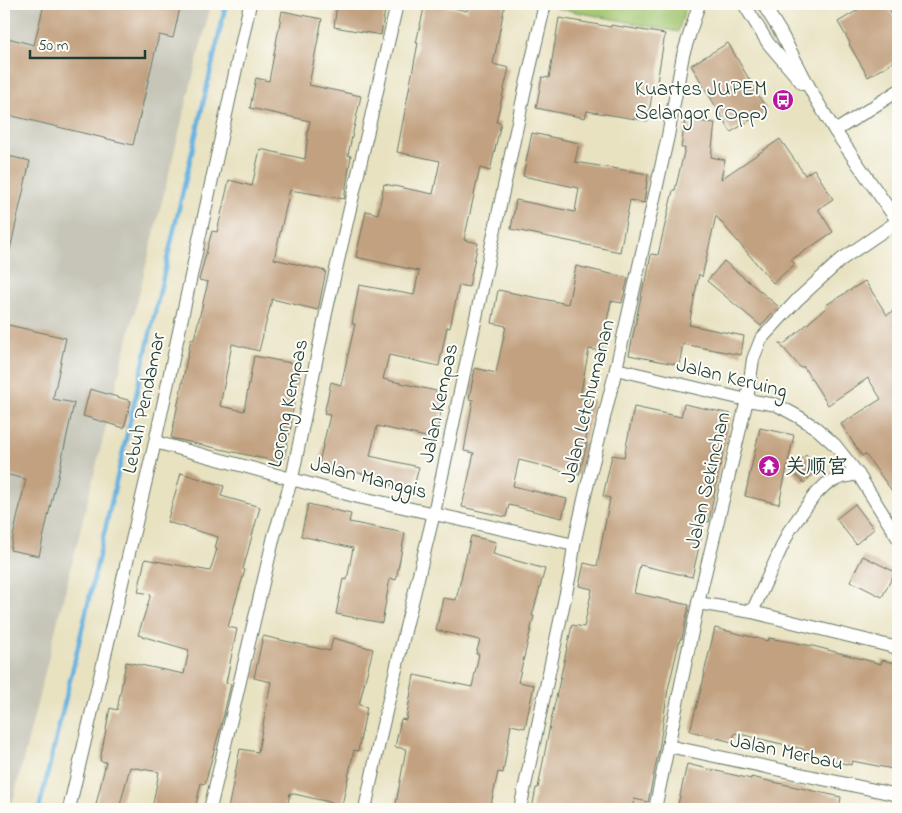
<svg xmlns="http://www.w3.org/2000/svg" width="902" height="813" font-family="'Indie Flower','LXGW WenKai TC',sans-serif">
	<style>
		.industrial { fill: #c6c5b8 }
		.green { fill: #9fc36c; stroke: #5f8050 }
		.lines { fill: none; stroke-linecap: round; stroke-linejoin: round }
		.stream { stroke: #68b2e0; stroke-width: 4.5 }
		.building { fill: #c2a180 }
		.minor-casing { stroke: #657765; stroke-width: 14 }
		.minor { stroke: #fff; stroke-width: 12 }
		.labels { text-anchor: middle; stroke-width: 4; stroke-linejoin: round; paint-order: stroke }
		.poi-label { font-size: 21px; fill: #1f3d34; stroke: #fdfcf7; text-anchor: end }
		.street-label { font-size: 21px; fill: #1f3d34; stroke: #fdfcf7 }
	</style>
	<rect width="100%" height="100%" fill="#fdfcf7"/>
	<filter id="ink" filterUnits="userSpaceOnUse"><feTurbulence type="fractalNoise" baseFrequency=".02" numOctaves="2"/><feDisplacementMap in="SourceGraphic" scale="10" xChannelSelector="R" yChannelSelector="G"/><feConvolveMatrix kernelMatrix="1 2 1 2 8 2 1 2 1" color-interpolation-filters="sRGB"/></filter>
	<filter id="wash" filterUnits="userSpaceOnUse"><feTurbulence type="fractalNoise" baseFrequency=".0096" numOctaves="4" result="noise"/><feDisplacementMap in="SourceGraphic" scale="20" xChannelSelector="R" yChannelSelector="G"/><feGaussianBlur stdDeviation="1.12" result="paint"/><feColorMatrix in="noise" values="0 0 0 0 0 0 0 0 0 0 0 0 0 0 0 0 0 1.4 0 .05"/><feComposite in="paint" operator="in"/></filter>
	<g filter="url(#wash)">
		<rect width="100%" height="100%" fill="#e8e2c1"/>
		<path class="industrial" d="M4,4h207l-200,805h-7z"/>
		<path class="green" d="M557,4h130l-9,28 -122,-24z"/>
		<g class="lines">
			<path class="stream" d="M39,809l38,-158 149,-647"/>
		</g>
		<g id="blocks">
			<g class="building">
				<path d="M44,4h137l-8,34 -14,-3 -26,110 -129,-31v-77l30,8z"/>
				<path d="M337,4h49l-5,31 -47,-8z"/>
				<path d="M425,4h12l30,7 1,-7h37l-12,60 16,4 -13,54 5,1 -11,48 -10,-3 -16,72 14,3 -9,44 -10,-2 -9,43 -3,-1 -8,39 -50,-11 -6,24 62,14 -10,46 -58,-13 -7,30 49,11 -6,23 -43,-10 1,-4 -52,-13 11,-48 -6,-1 7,-32 10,3 14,-61h-3l7,-39 55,10 5,-24 -63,-14 10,-46 12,3 6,-30 49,10 7,-33 -43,-9 21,-109h-2z"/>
				<path d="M868,4h18l12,20v35l-30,18 -19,-33 1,-1 -12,-21z"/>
				<path d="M282,11l40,8 -13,66 52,11 -13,59 3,1 -7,43 -54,-9 -16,69 52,12 -8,39 -46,-11 -13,52 -27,-7 -12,62 24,5 10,-55 47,9 -10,56 1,1 -9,41 -112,-25 20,-99h3l14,-57 -9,-2 13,-49 5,1 12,-52 23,6 8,-37 45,10 3,-25h-1l3,-13 -60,-13 6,-30 13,3z"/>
				<path d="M559,18l52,9v-2l54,9 -9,54 -3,-1 -5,34 -61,-10 -2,7 -49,-10 6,-31 7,1z"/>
				<path d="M728,43l39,67 -36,22 -40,-67z"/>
				<path d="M685,120l30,3 -4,34 14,3 -4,19 59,-40 25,36 9,-6 19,30 -15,10 15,23 -42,28 4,4 -22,19 -57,-67 -14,61 -3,-3 -10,51 55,11 -3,19 -58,-11 -4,21 -50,-10 15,-73h2l5,-28 7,1 15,-65h2l10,-42h-4z"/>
				<path d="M532,133l47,10 -4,19 73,12 -4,29 -14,-3 -10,52 -109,-23 5,-29 59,12 4,-24 -56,-12z"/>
				<path d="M4,155l26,6 -21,93h-5z"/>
				<path d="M724,261l54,45 -17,20 -54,-45z"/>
				<path d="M576,266l52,12 -6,25 -11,-2 -10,50 -12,-2 -9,48 14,3 -9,43 2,1 -8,31 -60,-15 -6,26 54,13 -5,19 -53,-13 -3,12 -44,-10 12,-54 -10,-2 9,-51 -4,-1 6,-31 21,5 10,-47 -14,-3 6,-33 70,14z"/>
				<path d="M865,281l22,34 11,-7v191l-33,-45 -3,2 -21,-32 40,-25 -13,-21 -40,27 -25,-39 -2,2 -22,-25 5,1 43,-37 -1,-2z"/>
				<path d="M4,324l62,14 -13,61 21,4 -18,83h-1l-16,70 -29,-6 16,-71 -22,-5z"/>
				<path d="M90,389l41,12 -7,27 -41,-12z"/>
				<path d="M684,404l47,10 -11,53h-1l-10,55 -4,-1 -13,56 -52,-12 -6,28 55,12 -7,34h-2l-12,50 -9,60 -11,53 -14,-3 -2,10h-100l4,-21h2l12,-63 22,-100 12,2 8,-38 -13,-3 5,-23 13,3 13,-68 -7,-2 9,-41 12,2 10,-50 47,10z"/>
				<path d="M760,428l34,7 -15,69 -34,-8z"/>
				<path d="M806,455l13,13 -15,15 -14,-13z"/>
				<path d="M181,473l43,13 -3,10 39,11 -17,62 2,1 -17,57 9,2 -11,54 5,1 -8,34 -18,66 -4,-1 -6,26h-43l7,-37 -29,-5 -11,42h-24l11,-47 -6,-1 10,-53 7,2 9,-48 58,12 5,-24 -51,-15 13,-41 -13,-2 7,-33 65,12 7,-22 -2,-1 3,-11 -51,-15z"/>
				<path d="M308,504l43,10 -2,8 56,11 -9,47 -6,-2 -8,45 -46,-9 7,-35 4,1 6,-32 -52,-12z"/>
				<path d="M855,504l19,25 -18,15 -20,-25z"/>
				<path d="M471,536l25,6 -3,12 52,15 -13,47h2l-16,66 16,3 -9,43 -14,-3 -8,48 -5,-1 -8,37h-95l11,-60 -11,-2 6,-28 5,1 8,-45 58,12 7,-33h-3l4,-14 -44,-10 7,-32 13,2z"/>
				<path d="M863,556l32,16 -13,25 -32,-16z"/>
				<path d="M715,628l53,13 1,-3 44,8 68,18 1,-4 16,4v106l-46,-9 -1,4 -49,-11 1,-5 -68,-16 -3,9 -42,-11 15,-57 -1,-1z"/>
				<path d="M263,636l67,15 3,-13 40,11 -14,56 8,2 -9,44 -4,-1 -12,55 -52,-12 -2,10 -3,-1 -2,7h-55l12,-60 18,3 13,-70 -17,-4z"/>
				<path d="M687,764l64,15v-2l90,20 -2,12h-162z"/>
			</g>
		</g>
	</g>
	<g filter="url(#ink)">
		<use href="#blocks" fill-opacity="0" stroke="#657765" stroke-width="1"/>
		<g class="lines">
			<g class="minor-casing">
				<g id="minor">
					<path d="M744,4l24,39 34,40"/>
					<path d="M763,4l18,29 33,63 21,35 63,91"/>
					<path d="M835,131l63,-40"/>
					<path d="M616,369l131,31 30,5 22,12 17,11 19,17 23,29 40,64"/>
					<path d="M155,442l203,55 216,48"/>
					<path d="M698,603l54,9 146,36"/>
					<path d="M752,612l37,-81 25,-35 12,-12 16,-7 16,-3"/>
					<path d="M668,746l230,49"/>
					<path d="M69,809l86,-367 95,-438"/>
					<path d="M210,809l64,-273 18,-58 34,-165 71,-309"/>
					<path d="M365,809l16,-76 24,-102 29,-118 91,-424 20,-85"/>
					<path d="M520,809l50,-235 4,-29 11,-50 31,-126 52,-233 15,-81 16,-51"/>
					<path d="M655,809l43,-206 49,-203 6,-41 8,-20 37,-40 44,-40 56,-38"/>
				</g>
			</g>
			<use href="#minor" class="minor"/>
		</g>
	</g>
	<defs>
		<g id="bus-disc" transform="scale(1.125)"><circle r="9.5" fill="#b5179e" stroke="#fdfcf7"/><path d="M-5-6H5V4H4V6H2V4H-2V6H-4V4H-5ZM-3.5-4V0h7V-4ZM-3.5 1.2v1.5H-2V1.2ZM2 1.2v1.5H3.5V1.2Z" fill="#fff"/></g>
		<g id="temple-disc" transform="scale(1.125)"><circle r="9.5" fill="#b5179e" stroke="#fdfcf7"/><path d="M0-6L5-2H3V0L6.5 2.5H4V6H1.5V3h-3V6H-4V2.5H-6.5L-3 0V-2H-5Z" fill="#fff"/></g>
	</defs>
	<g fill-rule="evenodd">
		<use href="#bus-disc" x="783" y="100"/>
		<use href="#temple-disc" x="769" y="466"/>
	</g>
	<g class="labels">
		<g class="poi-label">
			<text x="767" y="95">Kuartes JUPEM<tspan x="767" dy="24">Selangor (Opp)</tspan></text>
			<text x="785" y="473" text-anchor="start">关顺宫</text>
		</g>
		<g class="street-label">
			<text transform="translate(732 377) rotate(14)" y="7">Jalan Keruing</text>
			<text transform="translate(587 401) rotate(-76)" y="7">Jalan Letchumanan</text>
			<text transform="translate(143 403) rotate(-78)" y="7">Lebuh Pendamar</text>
			<text transform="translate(287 403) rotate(-78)" y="7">Lorong Kempas</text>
			<text transform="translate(438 403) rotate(-78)" y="7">Jalan Kempas</text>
			<text transform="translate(369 477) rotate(14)" y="7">Jalan Manggis</text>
			<text transform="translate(707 480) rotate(-77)" y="7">Jalan Sekinchan</text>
			<text transform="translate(787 751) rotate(12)" y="7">Jalan Merbau</text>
		</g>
	</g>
	<rect width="902" height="813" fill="none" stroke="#fdfcf7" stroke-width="20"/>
	<path d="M30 50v8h115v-8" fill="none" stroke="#1f3d34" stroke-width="2.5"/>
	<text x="38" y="50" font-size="15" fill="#1f3d34" stroke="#fdfcf7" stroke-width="4" paint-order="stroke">50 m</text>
</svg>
